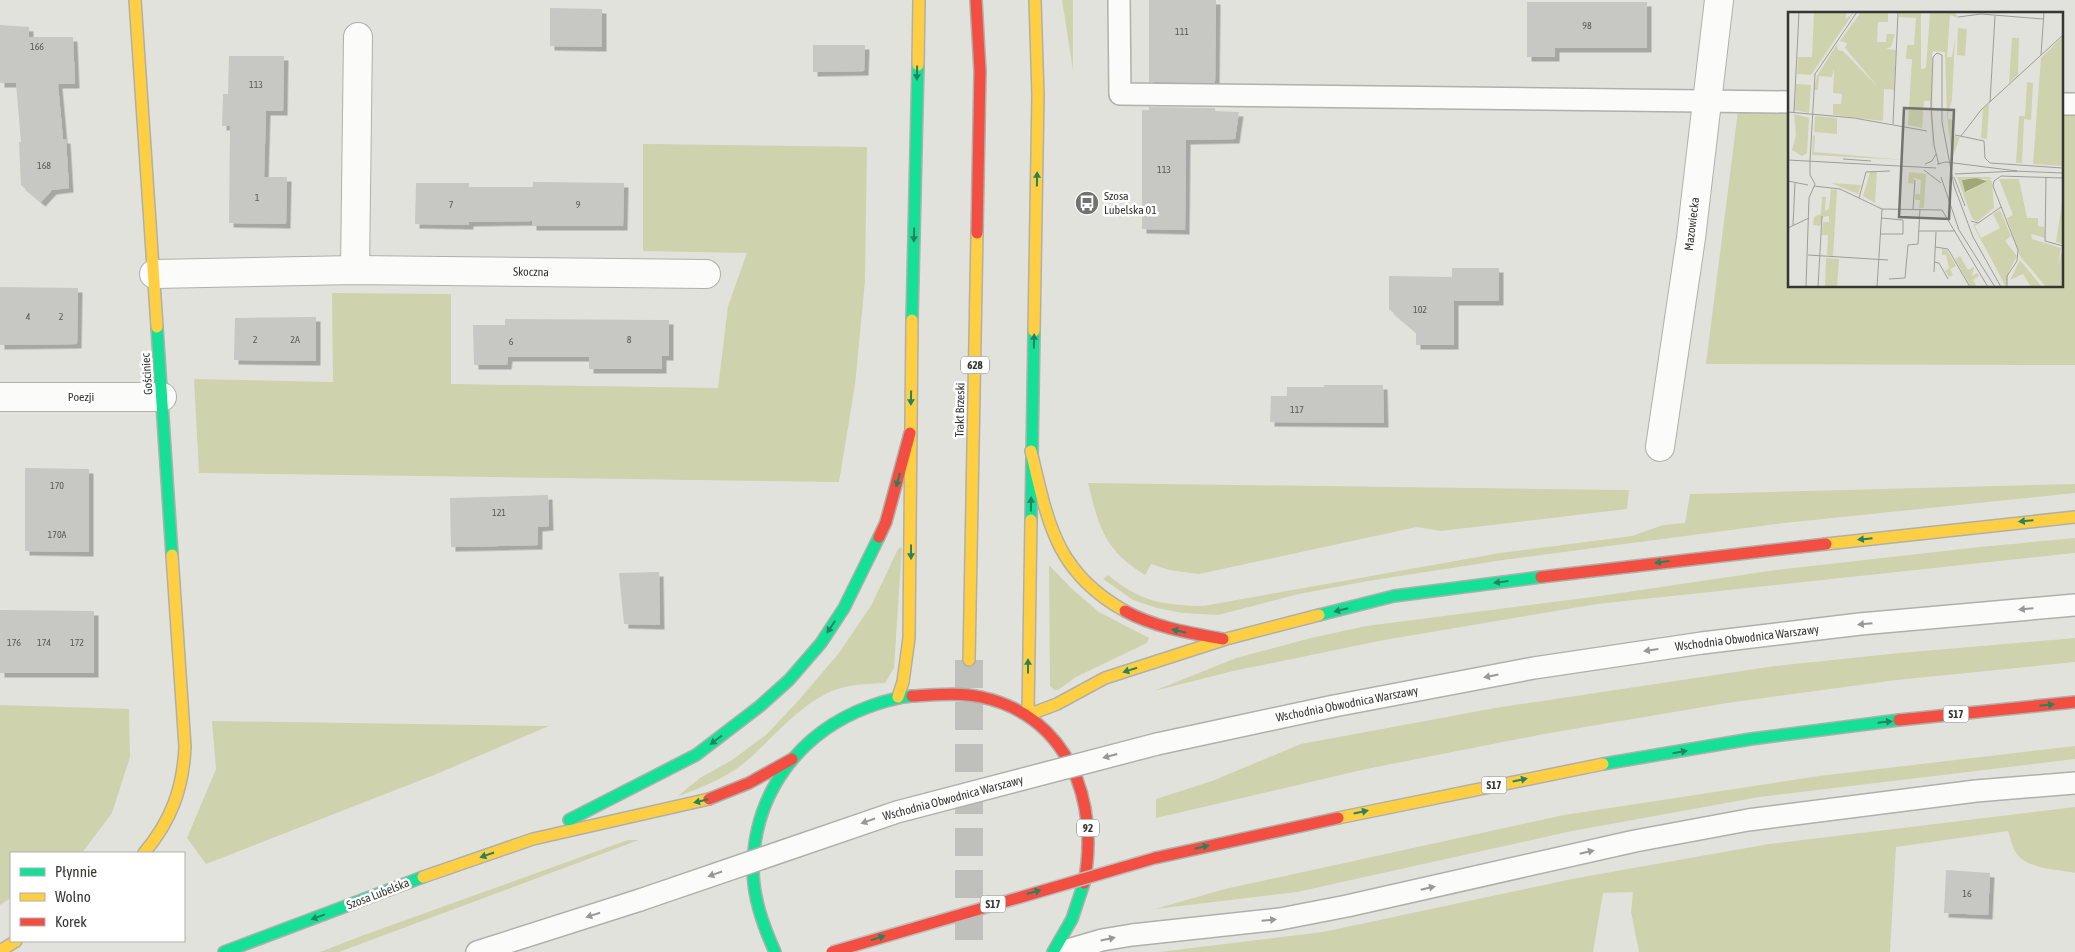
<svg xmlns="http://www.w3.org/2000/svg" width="2075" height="952" font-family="'Asap Condensed',sans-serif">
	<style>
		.green { fill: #ced3ad }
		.building { fill: #c7c7c3; filter: url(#shadow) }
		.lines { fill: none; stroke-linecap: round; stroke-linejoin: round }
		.primary-tunnel { stroke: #bfc0bb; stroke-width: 28; stroke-dasharray: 28 14; stroke-linecap: butt }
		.lane-casing { stroke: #afb0ac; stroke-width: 24 }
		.street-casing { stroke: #afb0ac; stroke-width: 30 }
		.fast-casing { stroke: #afb0ac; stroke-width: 14 }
		.slow-casing { stroke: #afb0ac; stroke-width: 14 }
		.jam-casing { stroke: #afb0ac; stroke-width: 14 }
		.lane { stroke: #fbfbfa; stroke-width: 21 }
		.street { stroke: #fbfbfa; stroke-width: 28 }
		.fast { stroke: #16e098; stroke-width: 11 }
		.slow { stroke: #ffcf43; stroke-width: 11 }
		.jam { stroke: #f24e42; stroke-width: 11 }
		.lane-bridge-casing { stroke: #afb0ac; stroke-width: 24; stroke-linecap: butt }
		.jam-bridge-casing { stroke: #bdbdbb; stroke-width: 14; stroke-linecap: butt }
		.lane-bridge { stroke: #fbfbfa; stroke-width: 21 }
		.jam-bridge { stroke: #f24e42; stroke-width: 11 }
		.oneway { fill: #278260 }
		.oneway2 { fill: #989896 }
		.labels { text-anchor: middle; stroke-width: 5; stroke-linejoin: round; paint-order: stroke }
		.number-label { font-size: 10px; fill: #5a5a56 }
		.shield { fill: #fff; stroke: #727270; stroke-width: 1 }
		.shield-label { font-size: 11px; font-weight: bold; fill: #353632 }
		.poi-label { font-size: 12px; fill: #353632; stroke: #fff; text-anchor: start }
		.street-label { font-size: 12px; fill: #353632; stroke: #fff }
		.inset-road { fill: none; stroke: #9d9d99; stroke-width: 1 }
		.view { fill: #72726e; fill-opacity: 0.15; stroke: #72726e; stroke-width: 2.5 }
		.inset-edge { fill: none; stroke: #353632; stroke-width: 2.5 }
	</style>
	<defs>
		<filter id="shadow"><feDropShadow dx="4.5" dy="4.5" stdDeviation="0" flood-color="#0004"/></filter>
	</defs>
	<rect width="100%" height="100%" fill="#e2e2dd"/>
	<g class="green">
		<path d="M1062,0h11v70z"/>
		<path d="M1740,95l49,1v190h272v-190l14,1v268l-369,-1z"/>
		<path d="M643,144l224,3 -2,134 -10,104 -16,97 -640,-9 -5,-94 139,3 -1,-89 119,1v90l267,4 10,-82 19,-53 -104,-2z"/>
		<path d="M1088,483l541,7 -2,19 -186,22 -24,-4 -218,47 -30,-4 -18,-6 -6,11c-41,-25 -46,-48 -57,-92z"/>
		<path d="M2075,484v9l-291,30 -281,37 -135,21 -69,13 -81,21 -35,-2 -26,-5 -24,-8 -30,-21 5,-4c33,27 54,30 95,31l297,-53 132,-17 31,-11 22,-2 5,-29z"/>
		<path d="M2075,538v15l-478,51 -213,36 -151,31 -79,20 82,-33 75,-20 55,-12 234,-30 176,-26 204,-23z"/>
		<path d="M902,547l-8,121 -9,15c-17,1 -37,1 -53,8 -35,15 -60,49 -89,73 -16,13 -44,25 -65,32l22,-18 32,-18 35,-26 31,-33 41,-48 33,-49 26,-55z"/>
		<path d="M1049,565l22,23 28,24 50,26 -2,5 -71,34 -18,13h-4l-4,-4z"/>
		<path d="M2075,638v24l-178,18 -170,23 -183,31 -178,35 -210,49v-19l56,-18 89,-37 194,-36 280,-42 124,-13z"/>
		<path d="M0,705l129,4 1,48 -18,56 -30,40h-71v45l-11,7z"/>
		<path d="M212,721l337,5 -115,49 -228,89 -19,-26 29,-69z"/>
		<path d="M2075,746v13l-316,38 -187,34 -275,61 -142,17 70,-20 339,-74 255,-39z"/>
		<path d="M2075,807v66c-18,-4 -47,-3 -59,-20 -4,-6 -5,-14 -8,-22l-112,16 -6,105h-251l-8,-40 2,-20 -30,1 -10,59h-434l164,-20 254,-54 192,-34z"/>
		<path d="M628,840h11l-300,112h-19l44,-17z"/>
	</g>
	<g class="building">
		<path d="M1149,0h67l-1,83 -66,-1z"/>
		<path d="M1527,2h120v46h-92v9h-28z"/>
		<path d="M550,8l52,1v38l-52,-1z"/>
		<path d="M0,25l29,2v10h44l2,47h-17l5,55h3l3,49 -17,2 -11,12 -20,-17 -2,-43h2l-5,-59h-16z"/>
		<path d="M813,45h52l-1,26 -51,1z"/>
		<path d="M229,56h55l-1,55h-17l-2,66h23l-1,47 -57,-1 1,-97h-8l1,-32h5z"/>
		<path d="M1149,107l66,1v3l24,1 -4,27 -49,1 -1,90 -43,-1v-119h7z"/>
		<path d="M533,182l91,1 -1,43h-91v-5l-63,1v3l-54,-1 1,-41h53v4h64z"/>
		<path d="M1452,268h47v33h-45v44h-38v-13l-27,-23v-33l63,1z"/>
		<path d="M0,287l78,1 -1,56 -77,1z"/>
		<path d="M316,317v44l-82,-1 1,-42z"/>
		<path d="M505,319l164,1v36h-7v13h-73v-12h-81l-1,8h-33l-1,-40h32z"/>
		<path d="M1324,385h59l1,38 -114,-1 1,-26h16v-9h37z"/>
		<path d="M25,468l64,1v83l-64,-1z"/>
		<path d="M548,495l1,31 -11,1v18l-87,2 -1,-49z"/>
		<path d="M659,572l1,53 -36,-1 -5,-51z"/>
		<path d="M0,610l94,1v62h-94z"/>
		<path d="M1946,870l44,3 -2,42 -44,-2z"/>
	</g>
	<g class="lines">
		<path class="primary-tunnel" d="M969,660v292"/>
		<g class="lane-casing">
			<g id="lane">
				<path d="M1119,0l1,94 669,8"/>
				<path d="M2061,104h14"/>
				<path d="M1157,744l177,-38 200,-38 168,-25 158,-19 215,-19"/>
				<path d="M477,952l163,-52"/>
				<path d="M1061,952l41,-12 30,-5 148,-16 67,-13 288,-65 113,-21 228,-29 99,-8"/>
			</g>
		</g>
		<g class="street-casing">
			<g id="street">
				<path d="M355,270l3,-233"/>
				<path d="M154,274l201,-4 351,4"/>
				<path d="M0,397h162"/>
				<path d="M1660,447l31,-209 28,-238"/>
			</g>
		</g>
		<g class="fast-casing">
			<g id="fast">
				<path d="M912,320l6,-255"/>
				<path d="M157,327l15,228"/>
				<path d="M1031,520l3,-189"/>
				<path d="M1319,615l75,-19 147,-19"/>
				<path d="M1603,764l148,-25 148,-19"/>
				<path d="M569,820l127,-65 64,-49 29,-26 32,-37 23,-35 35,-71"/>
				<path d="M224,952l199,-75"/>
				<path d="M775,952c-12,-27 -22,-54 -22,-84 1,-75 46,-135 115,-161 14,-5 29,-10 44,-11"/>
				<path d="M1053,952l19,-33 12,-36"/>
			</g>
		</g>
		<g class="slow-casing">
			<g id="slow">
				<path d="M135,0l22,327"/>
				<path d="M918,65l1,-65"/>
				<path d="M1034,331l4,-236 -3,-95"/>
				<path d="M1031,451c17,71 24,121 94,160"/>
				<path d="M1826,544l249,-27"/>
				<path d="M969,660l8,-427"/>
				<path d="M898,697l5,-15 6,-44 3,-318"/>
				<path d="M1028,715l3,-195"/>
				<path d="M1028,715l29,-11 48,-26 121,-39 93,-24"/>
				<path d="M1338,818l265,-54"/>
				<path d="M144,853c27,-32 39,-64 41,-106l-13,-192"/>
				<path d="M423,877l110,-38 176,-40"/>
				<path d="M0,951l16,-10"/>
			</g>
		</g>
		<g class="jam-casing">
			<g id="jam">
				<path d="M976,0l4,71 -3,162"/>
				<path d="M879,537l7,-15 24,-89"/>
				<path d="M1541,577l285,-33"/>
				<path d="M1125,611c29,16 65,22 98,28"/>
				<path d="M912,696c23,-1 46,-4 69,1 88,19 119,105 103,186"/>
				<path d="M1899,720l176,-18"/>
				<path d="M709,799l40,-16 43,-24"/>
				<path d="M1155,858l183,-40"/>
			</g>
		</g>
		<use href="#lane" class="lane"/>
		<use href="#street" class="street"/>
		<use href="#fast" class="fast"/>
		<use href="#slow" class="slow"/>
		<use href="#jam" class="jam"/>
		<g class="lane-bridge-casing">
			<path id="lane-bridge" d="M640,900l257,-88 260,-68"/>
		</g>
		<g class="jam-bridge-casing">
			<path id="jam-bridge" d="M832,952l323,-94"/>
		</g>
		<use href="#lane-bridge" class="lane-bridge"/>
		<use href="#jam-bridge" class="jam-bridge"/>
	</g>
	<defs><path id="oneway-solid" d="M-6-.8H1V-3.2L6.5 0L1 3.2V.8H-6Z" transform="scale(1.25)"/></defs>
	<g class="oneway">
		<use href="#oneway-solid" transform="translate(917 73) rotate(91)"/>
		<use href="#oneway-solid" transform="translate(1037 179) rotate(-89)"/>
		<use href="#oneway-solid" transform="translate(914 235) rotate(91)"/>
		<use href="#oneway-solid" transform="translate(1034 341) rotate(-89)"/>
		<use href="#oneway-solid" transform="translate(911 398) rotate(91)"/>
		<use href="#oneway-solid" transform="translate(898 480) rotate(105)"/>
		<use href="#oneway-solid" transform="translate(1031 504) rotate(-89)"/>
		<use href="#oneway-solid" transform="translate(2026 521) rotate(175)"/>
		<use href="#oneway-solid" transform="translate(1865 539) rotate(174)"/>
		<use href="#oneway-solid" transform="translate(911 552) rotate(90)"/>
		<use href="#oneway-solid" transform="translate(1662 562) rotate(173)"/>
		<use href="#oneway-solid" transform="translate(1501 582) rotate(173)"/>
		<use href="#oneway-solid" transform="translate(1341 610) rotate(166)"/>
		<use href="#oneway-solid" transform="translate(831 627) rotate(124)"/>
		<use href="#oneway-solid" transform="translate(1179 631) rotate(-167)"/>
		<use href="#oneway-solid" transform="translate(1028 666) rotate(-90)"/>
		<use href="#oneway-solid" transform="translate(1130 670) rotate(162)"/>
		<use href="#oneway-solid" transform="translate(2047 705) rotate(-6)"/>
		<use href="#oneway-solid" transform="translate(1885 722) rotate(-6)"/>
		<use href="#oneway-solid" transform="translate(716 740) rotate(143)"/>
		<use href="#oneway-solid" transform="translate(1680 752) rotate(-10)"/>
		<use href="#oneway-solid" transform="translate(1520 780) rotate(-12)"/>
		<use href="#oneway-solid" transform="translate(701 801) rotate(167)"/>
		<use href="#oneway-solid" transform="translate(1361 812) rotate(-12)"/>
		<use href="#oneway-solid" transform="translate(1202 847) rotate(-13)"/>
		<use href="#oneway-solid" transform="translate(487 855) rotate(161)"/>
		<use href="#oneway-solid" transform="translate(1034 892) rotate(-16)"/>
		<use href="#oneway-solid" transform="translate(318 917) rotate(160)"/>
		<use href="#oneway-solid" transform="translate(878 938) rotate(-17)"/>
	</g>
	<g class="oneway2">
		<use href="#oneway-solid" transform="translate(2026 609) rotate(175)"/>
		<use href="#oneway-solid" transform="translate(1865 624) rotate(175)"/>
		<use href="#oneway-solid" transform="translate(1651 650) rotate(172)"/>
		<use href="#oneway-solid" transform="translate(1491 676) rotate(169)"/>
		<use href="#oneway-solid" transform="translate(1110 756) rotate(165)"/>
		<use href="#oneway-solid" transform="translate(868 821) rotate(161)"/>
		<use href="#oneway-solid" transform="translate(1587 852) rotate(-13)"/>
		<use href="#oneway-solid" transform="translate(715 874) rotate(161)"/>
		<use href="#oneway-solid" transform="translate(1428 888) rotate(-13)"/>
		<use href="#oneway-solid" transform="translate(593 915) rotate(162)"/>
		<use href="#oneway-solid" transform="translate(1269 920) rotate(-5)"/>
		<use href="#oneway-solid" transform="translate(1108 939) rotate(-12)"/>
	</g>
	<defs>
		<g id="bus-disc" transform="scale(1.25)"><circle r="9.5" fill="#72726e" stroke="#fff"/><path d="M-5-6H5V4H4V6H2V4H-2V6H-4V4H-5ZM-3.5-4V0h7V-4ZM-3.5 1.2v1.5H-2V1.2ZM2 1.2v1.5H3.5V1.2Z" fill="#fff"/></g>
	</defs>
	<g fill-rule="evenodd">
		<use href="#bus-disc" x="1087" y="203"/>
	</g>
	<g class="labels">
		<g class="number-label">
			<text x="1587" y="29">98</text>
			<text x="1182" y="35">111</text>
			<text x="37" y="50">166</text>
			<text x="256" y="88">113</text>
			<text x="44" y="169">168</text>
			<text x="1164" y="173">113</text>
			<text x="257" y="201">1</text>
			<text x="451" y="208">7</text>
			<text x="578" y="208">9</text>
			<text x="1420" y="313">102</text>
			<text x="28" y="320">4</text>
			<text x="61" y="320">2</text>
			<text x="255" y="343">2</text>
			<text x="295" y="343">2A</text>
			<text x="629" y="343">8</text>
			<text x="511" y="345">6</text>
			<text x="1297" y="413">117</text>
			<text x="57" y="489">170</text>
			<text x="499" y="516">121</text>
			<text x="57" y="538">170A</text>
			<text x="14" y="646">176</text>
			<text x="44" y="646">174</text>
			<text x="77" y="646">172</text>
			<text x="1967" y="897">16</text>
		</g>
		<g class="shield">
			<rect x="961" y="356.5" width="28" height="17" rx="4"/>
			<rect x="1943.5" y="705.5" width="25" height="17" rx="4"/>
			<rect x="1481.5" y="776.5" width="25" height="17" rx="4"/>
			<rect x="1077" y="819.5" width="22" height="17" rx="4"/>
			<rect x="980.5" y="895.5" width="25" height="17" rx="4"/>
		</g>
		<g class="shield-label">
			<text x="975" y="369">628</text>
			<text x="1956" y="718">S17</text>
			<text x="1494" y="789">S17</text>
			<text x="1088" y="832">92</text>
			<text x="993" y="908">S17</text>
		</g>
		<g class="poi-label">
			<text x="1104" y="200">Szosa<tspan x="1104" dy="14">Lubelska 01</tspan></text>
		</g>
		<g class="street-label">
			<text transform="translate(1692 224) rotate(-83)" y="4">Mazowiecka</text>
			<text transform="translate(531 272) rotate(1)" y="4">Skoczna</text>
			<text transform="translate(147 374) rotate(-94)" y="4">Gościniec</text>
			<text x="81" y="401">Poezji</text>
			<text transform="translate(960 410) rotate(-89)" y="4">Trakt Brzeski</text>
			<text transform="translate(1747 638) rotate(-7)" y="4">Wschodnia Obwodnica Warszawy</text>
			<text transform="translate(1347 704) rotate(-11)" y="4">Wschodnia Obwodnica Warszawy</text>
			<text transform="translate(953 798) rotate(-15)" y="4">Wschodnia Obwodnica Warszawy</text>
			<text transform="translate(378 894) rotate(-21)" y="4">Szosa Lubelska</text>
		</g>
	</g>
	<g transform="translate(1788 12)">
		<rect width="275" height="275" fill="#e2e2dd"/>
		<path d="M26,0h32v7l8,-7 -43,63 -14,-1 1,-17h14zM73,0h27v10h-10l-1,20h9l1,-8h8l-4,13 -5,2 10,1 -2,40 -10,-1 -1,32 -50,-6v-11h8l1,-10 -9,-1 1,-25 -2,9 -13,-1 -1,14h-4l3,-14 20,-32 1,6 5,1 35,36 -33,-39 2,-5 -7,-2zM111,0h22v57l5,-1 4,-56h25l3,6 -8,-3 -3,42h5l3,-19 -3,62 -4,14v5l6,1 -1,13 -3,2 10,2 -8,22 -5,-43 -2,-64 -12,-1 -1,3 1,104 -3,-57h-6l-2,27 -14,-3 4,-66h-6l1,-14h7l2,-27 -17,-1zM170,16l9,1 -2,27 -8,-1zM275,24v130l-30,-2 8,-106zM224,26h7l-1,37 -9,8zM239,70l6,1 -2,37 -7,-1 -2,44h-6l3,-47h6zM8,72l15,1 -2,28 -14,-3zM201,92l-2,35 -6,-1 2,-29zM6,102l15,4 -2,35 -5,3 -10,-6 4,-15zM27,104l22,2v16l-23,-2zM25,123l2,1 -1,16 91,8 -93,-5zM82,160h7l-2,31 -12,-7zM121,160l17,2 -2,34h-5l1,-8h-5v-6h5l1,-14 -7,-2v6l-6,-1zM169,165h33l2,2h-29l4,13 21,-13 4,2 2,27 -17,14 -5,-4zM211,167h20l8,39h11v8l6,1 1,11 -14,-4 1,5 29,9 -3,17 5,-17v39h-17l-26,-31 -13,-38 6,-3zM43,171l30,2 -3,9zM43,177l6,1 -4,66 -6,-1 1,-20h-6l1,-13h6v-6l-6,1 -3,9 -7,-1 1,-8 7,-3 1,-17h4l-1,14 4,-2zM274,192l1,35 -1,5 -6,-2zM212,198l11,26 -6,5 12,15 -8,15 -3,16 -33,-62 12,-6 -10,7 6,12 19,-10 -7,-14zM154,237l5,1 9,16 -6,3 3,6 -4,2 -4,-6 4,-3 -3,-13h-4zM172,244l8,14 6,-3 -2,9 5,-3 2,3 -6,4 4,7h-6l-16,-28zM38,246l13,1 -2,28h-12zM232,248l22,27h-11l-8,-13 -13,6z" fill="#ced3ad"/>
		<path d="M188,166l11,3 -22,11 -3,-12z" fill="#a2a778"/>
		<path class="inset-road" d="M170,5l23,-3 62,5M253,43l3,-43M202,90l5,-86M0,100l66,6 73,13M6,100l5,-100M105,112l5,-112M167,123l29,6 1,17 5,5 73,5M173,124l20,-26 82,-75M55,147l28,2M0,148l148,8M22,149l5,-87 42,-62M137,152l7,-3 4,-7M149,152l9,-2 71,9M151,153l-5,-20 -3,-38 2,-50 4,-4 5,2v67l12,64 19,51 28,50M136,158l17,13M225,159l50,2M167,162l62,-3M153,165l18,53 36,57M166,165l11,29M258,165l-1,64 18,5M0,169l20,4M26,174l26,3 42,20 60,1 46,77M71,186l7,-26 24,-1M125,197l2,-29M183,209l7,2 23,-16M5,213l2,-42M0,216l21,-10M131,219h36M92,222h23v-14l-22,-2M147,235l13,2 22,38M20,243l80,5M146,250l5,1 9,16M146,260l2,-40M101,267l16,-1 3,-33 10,-1 2,-35M18,275l3,-89 6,-14 -5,-9v-14M30,275l4,-71M89,275l5,-78M219,275v-11l10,-15 1,-11 -25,-64 1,-5 7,-5 62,2"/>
		<path class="view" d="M116,96l50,2 -5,109 -50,-2z"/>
		<rect width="275" height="275" class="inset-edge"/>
	</g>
	<rect x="10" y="852" width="175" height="90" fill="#ffffff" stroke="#aeafad"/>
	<rect x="20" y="868" width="25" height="8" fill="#16e098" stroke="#aeafad"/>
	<text x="55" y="877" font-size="15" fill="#353632">Płynnie</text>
	<rect x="20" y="893" width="25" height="8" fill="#ffcf43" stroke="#aeafad"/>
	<text x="55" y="902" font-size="15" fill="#353632">Wolno</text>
	<rect x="20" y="918" width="25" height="8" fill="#f24e42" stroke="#aeafad"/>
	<text x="55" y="927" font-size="15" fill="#353632">Korek</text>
</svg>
